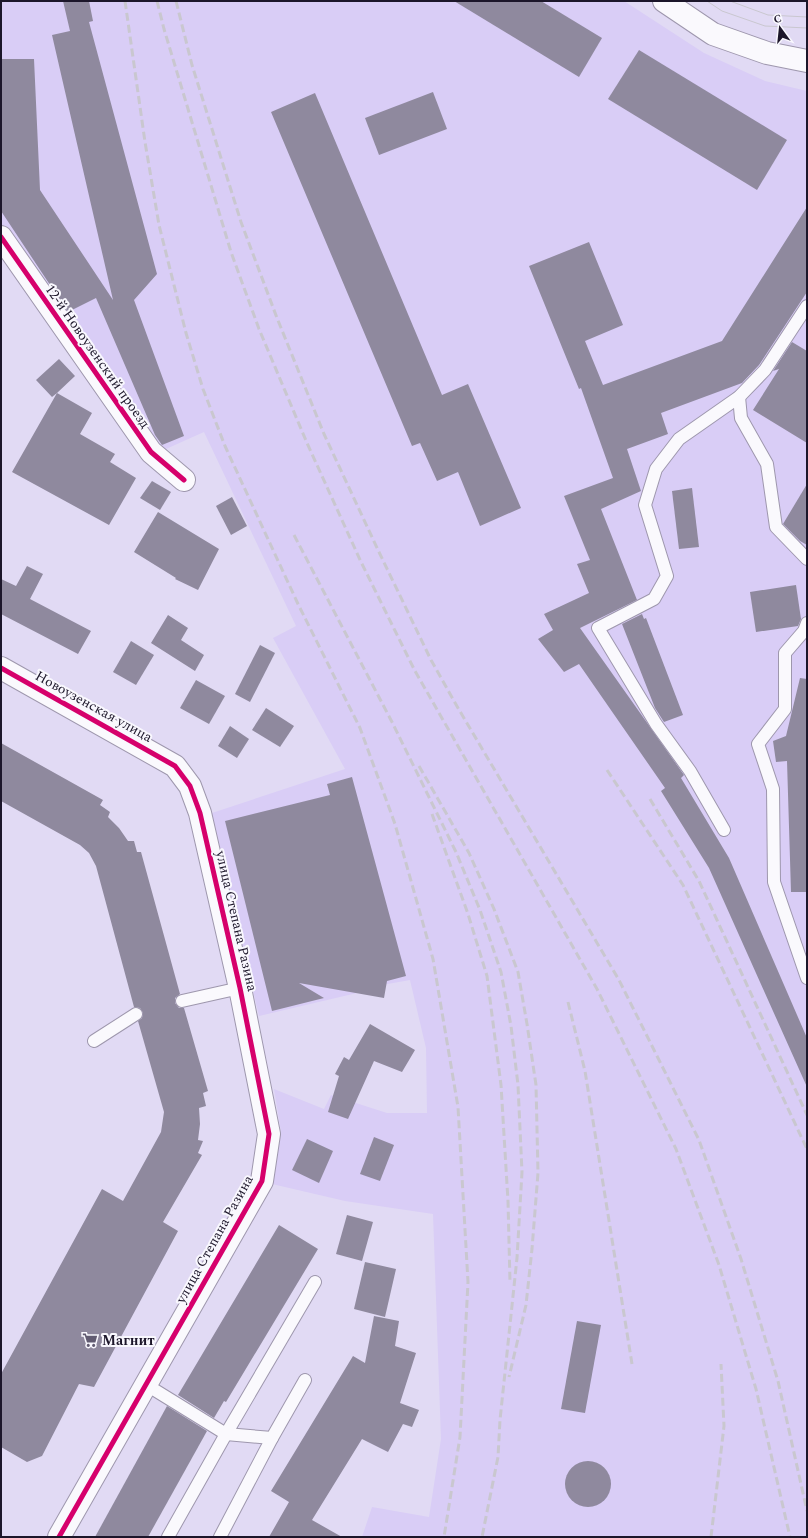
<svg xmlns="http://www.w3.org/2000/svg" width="808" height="1538" font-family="Spectral,serif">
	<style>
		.built { fill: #d9cdf6 }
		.building { fill: #8f899e }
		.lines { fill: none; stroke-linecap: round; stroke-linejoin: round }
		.service-casing { stroke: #9e97ad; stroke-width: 14 }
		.minor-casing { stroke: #9e97ad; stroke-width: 24 }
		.secondary-casing { stroke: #9e97ad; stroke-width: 24 }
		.service { stroke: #faf9fd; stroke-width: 12 }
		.minor { stroke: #faf9fd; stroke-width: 22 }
		.secondary { stroke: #faf9fd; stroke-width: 22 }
		.tram { stroke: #c9c7cf; stroke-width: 1 }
		.rail { stroke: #c9c7cf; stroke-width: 3; stroke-dasharray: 8 4; stroke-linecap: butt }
		.cycleway-casing { stroke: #f9f8fe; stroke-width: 8 }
		.cycleway { stroke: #d6006c; stroke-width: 5 }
		.labels { text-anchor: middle; stroke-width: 4; stroke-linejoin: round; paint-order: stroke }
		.street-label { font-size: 14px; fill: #1c162a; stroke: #f9f8fe }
		.poi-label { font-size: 14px; font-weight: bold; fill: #1c162a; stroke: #f9f8fe; text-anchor: start }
	</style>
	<rect width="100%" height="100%" fill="#e1daf4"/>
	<path class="built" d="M1,1h623l80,52 61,28 42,10v1446h-445l10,-30 57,10 12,-78 -8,-225 -88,-13 -73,-17 9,-52 -7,-43 50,20 7,-14 56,18h40l-1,-65 -16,-68 -28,5 -25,8 -98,23 -47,-203 133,-44 -72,-131 23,-12 -92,-194 -47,21 -156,-218z"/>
	<g class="building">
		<path d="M63,1h26l4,20 -4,1 68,252 -23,26 50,136 -22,9 -7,-10 -59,-137 -28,14 -67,-101v-152h33l6,131 73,110 -61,-265 18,-4z"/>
		<path d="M454,1h87l61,37 -23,39z"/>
		<path d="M639,50l148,90 -30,50 -149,-91z"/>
		<path d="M433,92l14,37 -68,26 -14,-37z"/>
		<path d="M315,93l127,302 26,-11 53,124 -41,18 -22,-54 -21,9 -17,-38 -8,3 -141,-334z"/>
		<path d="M807,207v85l-48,73 -17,18 -81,30 7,21 -41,15 14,42 -40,18 36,91 -57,28 104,147 -3,3 48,80 78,180v49l-98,-219 -48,-77 4,-3 -86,-124 -15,8 -26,-33 15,-9 -9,-16 45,-21 -12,-29 13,-4 -26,-64 49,-18 -32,-90 -2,1 -50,-123 60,-24 34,83 -38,16 18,44 119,-44z"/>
		<path d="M792,342l15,9v92l-54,-33 26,-41 -6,2z"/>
		<path d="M59,359l16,17 -18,17 35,20 -12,21 35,20 -5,8 26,16 -27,47 -97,-53 45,-79 -5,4 -16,-17z"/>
		<path d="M152,481l19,11 -11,18 -20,-12z"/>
		<path d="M807,484v61l-7,-4 -17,-17z"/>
		<path d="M692,488l7,59 -20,2 -7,-58z"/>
		<path d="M232,497l15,29 -16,9 -15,-29z"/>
		<path d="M158,512l61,37 -21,41 -23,-11 1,-1 -42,-26z"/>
		<path d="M27,566l16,8 -13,25 61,32 -13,23 -77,-40v-35l15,7z"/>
		<path d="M796,585l5,34 -3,7 -42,6 -6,-40z"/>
		<path d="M642,614l2,5 2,-1 37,97 -19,7 -9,-14 -33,-84z"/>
		<path d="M168,615l20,13 -7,12 23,15 -9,16 -44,-28z"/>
		<path d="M131,641l23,14 -18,30 -23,-13z"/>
		<path d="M260,645l15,8 -25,49 -15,-8z"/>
		<path d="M800,678l7,1v213h-16l-4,-131 -11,1 -3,-21 13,-5z"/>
		<path d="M196,680l29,16 -16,28 -29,-16z"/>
		<path d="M266,708l28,18 -14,21 -28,-17z"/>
		<path d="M230,726l19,13 -12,19 -19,-12z"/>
		<path d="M1,743l102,57 -3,5 10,7 -2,5 11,11 9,13h6l3,11h4l39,142 -5,4v5l4,5h5l24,83 -5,2 3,13 -7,2 1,16 -2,16 5,1 -5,12 4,2 -39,67 15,9 -84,156 -15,-3 -37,72 -15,6 -26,-15v-73l101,-185 21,12 38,-69 3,-20 -26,-91 4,-3 1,-5 -3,-5 -6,-1 -38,-141 -7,-13 -9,-8 -79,-44z"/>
		<path d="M352,777l54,199 -19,5 -3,17 -85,-15 25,15 -52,13 -47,-190 105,-26 -3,-11z"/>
		<path d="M370,1024l45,26 -13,22 -28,-11 -26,58 -20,-7 11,-36 -4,-2 9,-17 5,3z"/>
		<path d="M374,1137l20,8 -14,36 -20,-7z"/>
		<path d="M307,1139l26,12 -14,32 -27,-13z"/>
		<path d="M347,1215l26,7 -11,39 -26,-7z"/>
		<path d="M279,1225l39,24 -92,153 -2,-1 -10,17 -36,-23z"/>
		<path d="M365,1262l31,7 -11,48 -31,-8z"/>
		<path d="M374,1316l25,5 -4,25 21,7 -16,50 19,7 -7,17 -9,-3 -15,28 -26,-13 -50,81 30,17h-73l20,-35 -18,-11 82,-135 12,7z"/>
		<path d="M577,1321l24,4 -16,88 -24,-4z"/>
		<path d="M167,1406l40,25 -59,106h-53z"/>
		<circle cx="588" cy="1484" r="23"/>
	</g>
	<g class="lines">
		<g class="service-casing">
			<g id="service">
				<path d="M739,397l2,21 26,46 9,63 31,32"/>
				<path d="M807,623l-3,8 -19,22v56l-27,35 15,45 1,93 33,96"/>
				<path d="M724,830l-34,-59 -34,-47 -58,-96 56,-29 13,-23 -22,-71 11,-36 23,-30 60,-42 26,-27 42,-64"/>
				<path d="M182,1001l58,-13"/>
				<path d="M94,1041l42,-27"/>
				<path d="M145,1384l81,50 46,4 33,-58"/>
				<path d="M168,1537l58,-103 89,-152"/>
				<path d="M220,1537l52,-99"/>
			</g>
		</g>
		<g class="minor-casing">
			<g id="minor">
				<path d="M1,237l150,215 33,28"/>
				<path d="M1,668l174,98 15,20 10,27 40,175 29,146 -7,47 -203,356"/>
			</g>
		</g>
		<g class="secondary-casing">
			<path id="secondary" d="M664,1l49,33 54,19 40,8"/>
		</g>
		<use href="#service" class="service"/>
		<use href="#minor" class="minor"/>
		<use href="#secondary" class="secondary"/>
		<g class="tram">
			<path d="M707,1l15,10 43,15 42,2"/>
			<path d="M730,1l38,14 39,2"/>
		</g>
		<g class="rail">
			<path d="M125,1l20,141 14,83 27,108 17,56 22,57 73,158 62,124 35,96 38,135 25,148 10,175 -8,155 -16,100"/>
			<path d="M157,1l7,28 67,223 28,77 48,114 54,119 54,109 182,318 79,160 43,116 37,124 34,148"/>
			<path d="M176,1l16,64 49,157 36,96 47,116 54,116 53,110 27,48 161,272 80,160 42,119 37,122 29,130"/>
			<path d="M294,535l98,187 64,130 24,58 21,62 10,54 7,59 4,87 -5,86 -17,162 -2,37 -16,80"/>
			<path d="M419,766l50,87 25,56 24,63 9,52 9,61 2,88 -6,76 -6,56 -17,72"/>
			<path d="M607,770l76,115 124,264"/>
			<path d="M650,799l49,82 108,234"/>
			<path d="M432,814l36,100 19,62 14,109 7,116 2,81"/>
			<path d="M568,1002l17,69 47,293"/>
			<path d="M711,1537l13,-111 -3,-62"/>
		</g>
		<g class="cycleway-casing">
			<g id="cycleway">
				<path d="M1,237l150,215 33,28"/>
				<path d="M1,668l174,98 15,20 10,27 40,175 29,146 -7,47 -203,356"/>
			</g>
		</g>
		<use href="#cycleway" class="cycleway"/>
	</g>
	<defs>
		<g id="supermarket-bare" transform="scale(1.2)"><path d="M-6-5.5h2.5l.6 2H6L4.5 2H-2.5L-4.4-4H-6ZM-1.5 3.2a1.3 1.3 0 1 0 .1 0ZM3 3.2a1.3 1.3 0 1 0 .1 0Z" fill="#615b71" stroke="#f9f8fe" stroke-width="2.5" paint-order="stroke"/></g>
	</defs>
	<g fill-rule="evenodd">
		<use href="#supermarket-bare" x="90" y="1340"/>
	</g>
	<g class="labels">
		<g class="street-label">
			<text transform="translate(98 356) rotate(55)" y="5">12-й Новоузенский проезд</text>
			<text transform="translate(94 706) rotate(29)" y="5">Новоузенская улица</text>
			<text transform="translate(237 921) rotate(77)" y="5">улица Степана Разина</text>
			<text transform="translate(214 1239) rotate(-61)" y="5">улица Степана Разина</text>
		</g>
		<g class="poi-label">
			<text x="102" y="1345">Магнит</text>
		</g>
	</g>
	<rect width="808" height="1538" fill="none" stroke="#1c162a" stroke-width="4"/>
	<g transform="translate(780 28) rotate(345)" stroke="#f9f8fe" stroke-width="3" paint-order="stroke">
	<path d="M0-3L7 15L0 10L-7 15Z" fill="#1c162a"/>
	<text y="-6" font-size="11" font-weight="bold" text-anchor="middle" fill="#1c162a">С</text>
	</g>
</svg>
